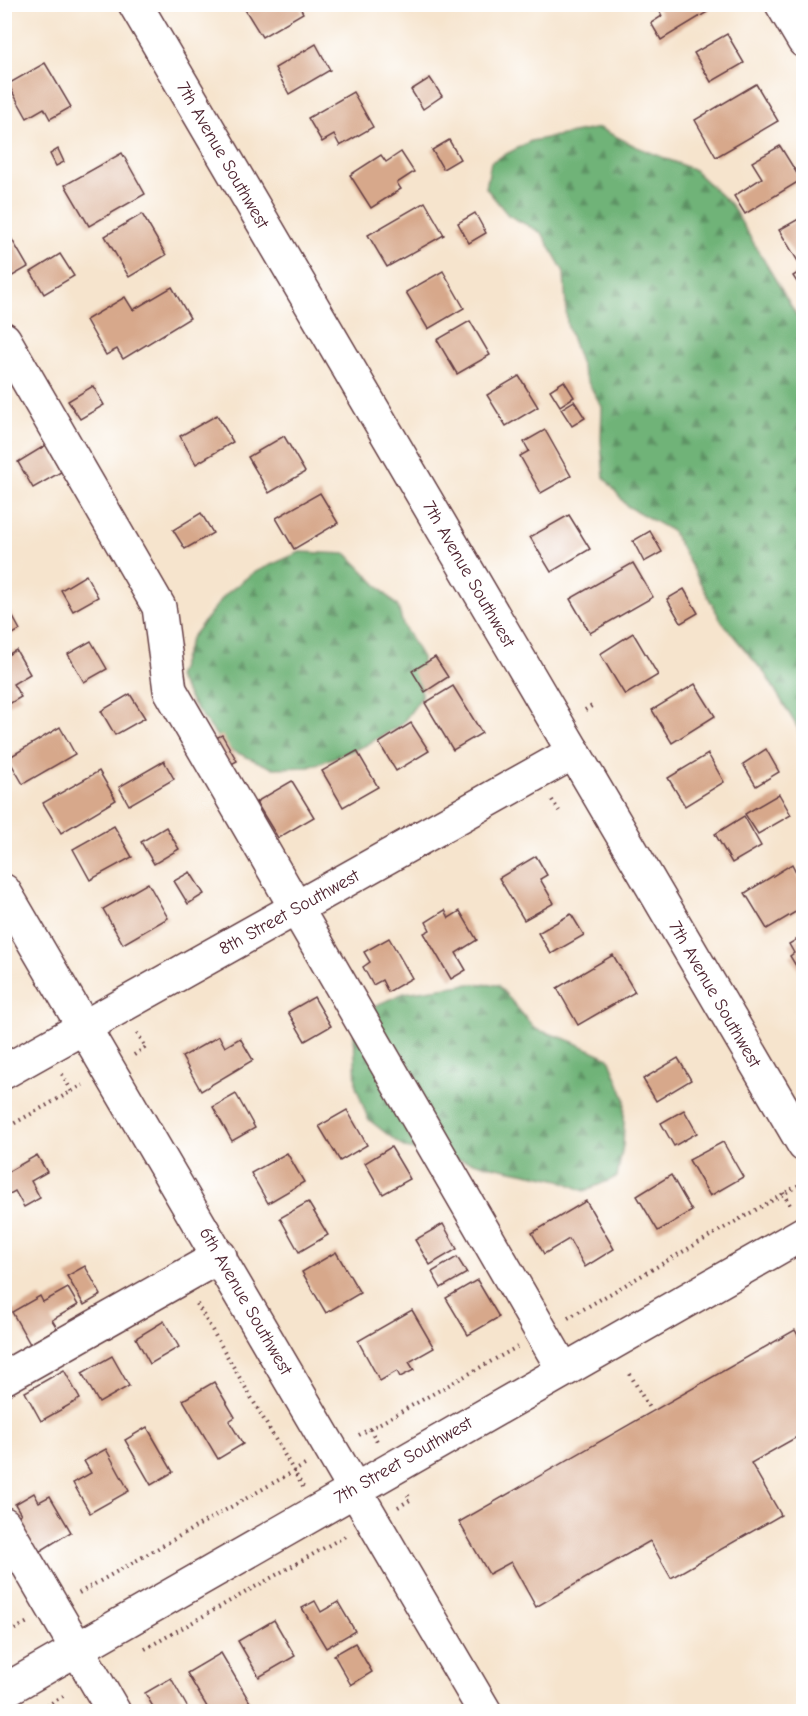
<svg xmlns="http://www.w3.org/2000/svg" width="808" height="1716" font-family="'Comic Neue',sans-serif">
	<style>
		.forest { fill: url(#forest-firs); stroke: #5c6952; stroke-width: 1.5 }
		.building { fill: #d7a88b }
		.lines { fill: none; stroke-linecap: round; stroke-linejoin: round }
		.minor-casing { stroke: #643d43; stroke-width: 36 }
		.path { stroke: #643d43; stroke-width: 4; stroke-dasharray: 1.5 4.5; stroke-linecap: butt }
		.minor { stroke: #fff; stroke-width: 33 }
		.labels { text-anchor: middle; stroke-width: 4.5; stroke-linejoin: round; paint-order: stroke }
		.street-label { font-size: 18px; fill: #4a1f2b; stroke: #fff }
	</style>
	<defs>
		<pattern id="forest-firs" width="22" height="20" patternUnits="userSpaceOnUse" patternTransform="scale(1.5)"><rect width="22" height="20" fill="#6fb378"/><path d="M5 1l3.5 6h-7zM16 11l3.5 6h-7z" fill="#5d9163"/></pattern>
	</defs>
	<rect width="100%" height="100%" fill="#fff"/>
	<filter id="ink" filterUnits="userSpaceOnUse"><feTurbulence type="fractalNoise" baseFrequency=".0167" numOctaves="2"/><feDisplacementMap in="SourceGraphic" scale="12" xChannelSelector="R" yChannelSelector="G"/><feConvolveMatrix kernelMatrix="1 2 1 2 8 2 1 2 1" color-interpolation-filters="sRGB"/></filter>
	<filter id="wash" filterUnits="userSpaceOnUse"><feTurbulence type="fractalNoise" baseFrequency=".008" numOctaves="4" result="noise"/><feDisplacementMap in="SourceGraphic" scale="24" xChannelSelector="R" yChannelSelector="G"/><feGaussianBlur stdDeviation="1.35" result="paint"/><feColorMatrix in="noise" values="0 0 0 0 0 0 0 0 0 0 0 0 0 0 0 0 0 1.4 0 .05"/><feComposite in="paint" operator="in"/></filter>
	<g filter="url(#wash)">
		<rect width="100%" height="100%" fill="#f6e4cd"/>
		<g class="forest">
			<path d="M599,128l38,19 57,23 37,35 72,121v422l-5,-20 -32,-53 -44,-53 -50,-91 -45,-25 -23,-29 -3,-36 1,-34 -17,-30 -18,-53 -3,-52 -22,-39 -34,-18 -22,-27 5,-26 40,-21z"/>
			<path d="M300,552l47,2 51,53 5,18 19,33 -1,40 -20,27 -37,21 -55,21 -37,1 -46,-20 -33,-44 -16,-27 14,-39 34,-43 28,-22z"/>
			<path d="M470,984l28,1 37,44 31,10 43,19 16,41 -2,46 -6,32 -33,14 -24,-11 -155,-32 -37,-29 -12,-33 -2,-52 18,-27 32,-14z"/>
		</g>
		<g id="blocks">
			<g class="building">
				<path d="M251,4h47l5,9 -41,24 -18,-29z"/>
				<path d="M660,4h45l4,7 -48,29 -10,-17 11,-7 -5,-10z"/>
				<path d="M727,34l17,29 -33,19 -17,-29z"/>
				<path d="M316,44l14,26 -41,24 -14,-26z"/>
				<path d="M45,63l26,44 -21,12 -6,-11 -17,10 -19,-34z"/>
				<path d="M430,78l12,18 -19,13 -12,-19z"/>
				<path d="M756,84l22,37 -62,36 -21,-37z"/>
				<path d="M353,92l20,35 -33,19 -6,-11 -12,7 -14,-24z"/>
				<path d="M449,140l11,19 -17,10 -11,-19z"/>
				<path d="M780,146l21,34 -56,34 -11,-18 28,-18 -10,-16z"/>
				<path d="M58,149l6,13 -8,4 -6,-12z"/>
				<path d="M401,152l13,20 -17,11 4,6 -30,19 -21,-33 31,-20 5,7z"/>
				<path d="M122,153l23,41 -56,32 -24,-41z"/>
				<path d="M4,173l6,10 -6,3z"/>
				<path d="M425,202l19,33 -57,32 -19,-32z"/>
				<path d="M475,213l11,20 -17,10 -11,-20z"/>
				<path d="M142,214l24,41 -37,22 -24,-41z"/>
				<path d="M804,216v44l-5,3 -20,-33z"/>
				<path d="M11,238l17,29 -24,14v-39z"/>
				<path d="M60,254l14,22 -30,18 -13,-22z"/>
				<path d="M804,269v24l-11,-17z"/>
				<path d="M443,271l21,37 -36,21 -22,-37z"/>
				<path d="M172,287l18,31 -67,41 -6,-10 -11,6 -20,-35 39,-23 8,13z"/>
				<path d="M470,321l20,34 -33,19 -20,-34z"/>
				<path d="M519,376l19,31 -32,19 -19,-31z"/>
				<path d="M564,381l10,16 -14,9 -10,-16z"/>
				<path d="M93,386l11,19 -24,14 -12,-18z"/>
				<path d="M574,401l11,17 -13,8 -11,-17z"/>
				<path d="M217,415l16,27 -37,22 -16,-28z"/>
				<path d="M545,430l26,46 -30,17 -21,-37 9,-5 -5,-9z"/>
				<path d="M284,436l21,36 -36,21 -21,-36z"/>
				<path d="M46,445l15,27 -28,16 -15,-26z"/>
				<path d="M320,493l18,30 -44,26 -18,-31z"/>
				<path d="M201,513l12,20 -28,16 -12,-19z"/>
				<path d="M569,515l21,34 -39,23 -21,-35z"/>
				<path d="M650,531l12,21 -18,10 -11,-21z"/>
				<path d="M633,563l20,34 -63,36 -20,-34z"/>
				<path d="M86,575l12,22 -25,14 -12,-21z"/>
				<path d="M684,589l14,24 -17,10 -14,-24z"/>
				<path d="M8,608l12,22 -16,9v-30z"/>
				<path d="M633,633l25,42 -33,20 -25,-41z"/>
				<path d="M91,641l16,28 -23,13 -16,-28z"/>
				<path d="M16,650l14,24 -17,10 8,13 -17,10v-50z"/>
				<path d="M435,657l13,20 -23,15 -13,-21z"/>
				<path d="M695,684l20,32 -43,27 -20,-33z"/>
				<path d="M453,686l29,47 -29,17 -28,-47z"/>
				<path d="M130,694l15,24 -30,17 -14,-24z"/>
				<path d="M411,723l18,28 -33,20 -17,-28z"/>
				<path d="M60,727l15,27 -52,30 -15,-26z"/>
				<path d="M222,735l15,26 -11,6 -16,-26z"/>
				<path d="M766,749l13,23 -23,14 -13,-22z"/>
				<path d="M357,751l21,36 -35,20 -21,-36z"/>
				<path d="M708,754l16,28 -39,24 -17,-28z"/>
				<path d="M164,761l10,18 -45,26 -10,-18z"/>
				<path d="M99,771l17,29 -55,33 -18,-30z"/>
				<path d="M292,781l22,36 -36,21 -22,-36z"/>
				<path d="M779,794l12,21 -33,19 -13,-20z"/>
				<path d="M744,816l17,30 -29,17 -17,-29z"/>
				<path d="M114,826l18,31 -42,23 -17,-31z"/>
				<path d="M166,827l13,22 -25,15 -13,-22z"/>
				<path d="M536,856l11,19 -7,4 14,24 -30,17 -25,-42z"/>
				<path d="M792,864l8,16 4,-2v29l-37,22 -22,-36z"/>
				<path d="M190,872l14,22 -16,10 -14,-23z"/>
				<path d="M148,883l20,35 -45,26 -20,-35z"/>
				<path d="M445,910l4,8 11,-7 17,29 -21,13 10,17 -15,9 -27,-46 6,-3 -4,-8z"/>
				<path d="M571,914l13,21 -33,19 -13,-21z"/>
				<path d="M804,935v44l-14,-23 4,-3 -5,-9z"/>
				<path d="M389,938l23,40 -24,14 -6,-12 -9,5 -10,-18 7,-5 -6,-10z"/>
				<path d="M613,955l22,37 -57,33 -21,-37z"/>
				<path d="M314,997l17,29 -26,15 -17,-29z"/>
				<path d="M219,1036l6,11 15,-9 13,22 -52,31 -19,-34z"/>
				<path d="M678,1058l13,22 -35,21 -13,-22z"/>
				<path d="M236,1094l19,34 -23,13 -19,-34z"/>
				<path d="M347,1110l20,35 -27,16 -21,-35z"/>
				<path d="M684,1110l13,23 -23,13 -13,-23z"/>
				<path d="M723,1142l20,35 -33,19 -21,-36z"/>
				<path d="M391,1147l19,32 -27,15 -18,-31z"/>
				<path d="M287,1153l17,29 -36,21 -17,-30z"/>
				<path d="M37,1155l10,17 -16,9 9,17 -16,9 -9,-16 -11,6v-23z"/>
				<path d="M671,1175l21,36 -34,20 -21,-35z"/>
				<path d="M586,1201l28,48 -29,18 -16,-28 -25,15 -12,-21z"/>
				<path d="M308,1202l20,33 -29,17 -19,-34z"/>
				<path d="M443,1224l14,25 -27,16 -15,-25z"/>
				<path d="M336,1252l24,41 -34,20 -24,-41z"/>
				<path d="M457,1257l10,16 -26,15 -9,-16z"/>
				<path d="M85,1266l16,29 -17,10 -17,-29z"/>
				<path d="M477,1280l22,37 -31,18 -22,-37z"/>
				<path d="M68,1288l10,17 -26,15 5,8 -27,16 -18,-32 28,-16 3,6z"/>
				<path d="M412,1310l22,38 -25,14 5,8 -14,7 -3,-6 -17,10 -22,-40z"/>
				<path d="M164,1321l15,26 -29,17 -14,-26z"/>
				<path d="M795,1330l9,16v87l-53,30 30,52 -110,63 -21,-37 -114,66 -25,-45 -22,12 -30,-52z"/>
				<path d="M112,1356l17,30 -30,17 -17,-30z"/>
				<path d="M64,1370l16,29 -39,22 -16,-29z"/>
				<path d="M214,1382l21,35 -6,4 14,23 -25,15 -35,-59z"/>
				<path d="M147,1427l26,45 -22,13 -26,-45z"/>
				<path d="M106,1449l23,42 -39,22 -17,-30 18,-10 -7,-12z"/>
				<path d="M34,1493l5,9 11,-6 21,36 -37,23 -21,-36 8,-5 -6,-10z"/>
				<path d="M315,1601l6,11 17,-10 17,29 -29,17 -24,-40z"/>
				<path d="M274,1620l21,36 -36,21 -21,-36z"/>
				<path d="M355,1643l17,29 -21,13 -17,-30z"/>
				<path d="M221,1653l30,51 -12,8h-29l-23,-39z"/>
				<path d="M171,1678l19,34h-34l-11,-19z"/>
			</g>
		</g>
	</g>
	<g filter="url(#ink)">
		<use href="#blocks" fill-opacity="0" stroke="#643d43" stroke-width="1.5"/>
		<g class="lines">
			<g class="minor-casing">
				<g id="minor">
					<path d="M135,4l669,1141"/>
					<path d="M782,4l22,37"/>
					<path d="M4,339l155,268 11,83 393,679"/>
					<path d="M4,891l481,821"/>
					<path d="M4,1072l570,-320"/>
					<path d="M4,1378l216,-122"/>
					<path d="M4,1524l110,188"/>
					<path d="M4,1691l800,-458"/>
				</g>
			</g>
			<g class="path">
				<path d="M585,710l10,-6"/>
				<path d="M552,800l7,11"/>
				<path d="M134,1055l12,-8 -9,-14"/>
				<path d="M62,1074l10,18"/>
				<path d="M4,1129l79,-44"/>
				<path d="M783,1193l7,12"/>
				<path d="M197,1304l106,183"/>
				<path d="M568,1318l236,-136"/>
				<path d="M630,1374l19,34"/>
				<path d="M370,1429l7,12"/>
				<path d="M359,1435l158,-88"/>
				<path d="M398,1507l12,-7 -2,-5"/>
				<path d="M79,1593l226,-128"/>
				<path d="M4,1635l24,-13"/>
				<path d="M145,1649l202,-114"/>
				<path d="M36,1712l29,-17"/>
			</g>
			<use href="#minor" class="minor"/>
		</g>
	</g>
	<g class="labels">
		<g class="street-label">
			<text transform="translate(223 155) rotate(60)" y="6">7th Avenue Southwest</text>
			<text transform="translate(469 574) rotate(60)" y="6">7th Avenue Southwest</text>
			<text transform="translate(289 912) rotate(-29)" y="6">8th Street Southwest</text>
			<text transform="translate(715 994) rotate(60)" y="6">7th Avenue Southwest</text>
			<text transform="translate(246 1301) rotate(60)" y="6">6th Avenue Southwest</text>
			<text transform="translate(403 1460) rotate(-30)" y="6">7th Street Southwest</text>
		</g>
	</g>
	<rect width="808" height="1716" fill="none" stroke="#fff" stroke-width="24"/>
</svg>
